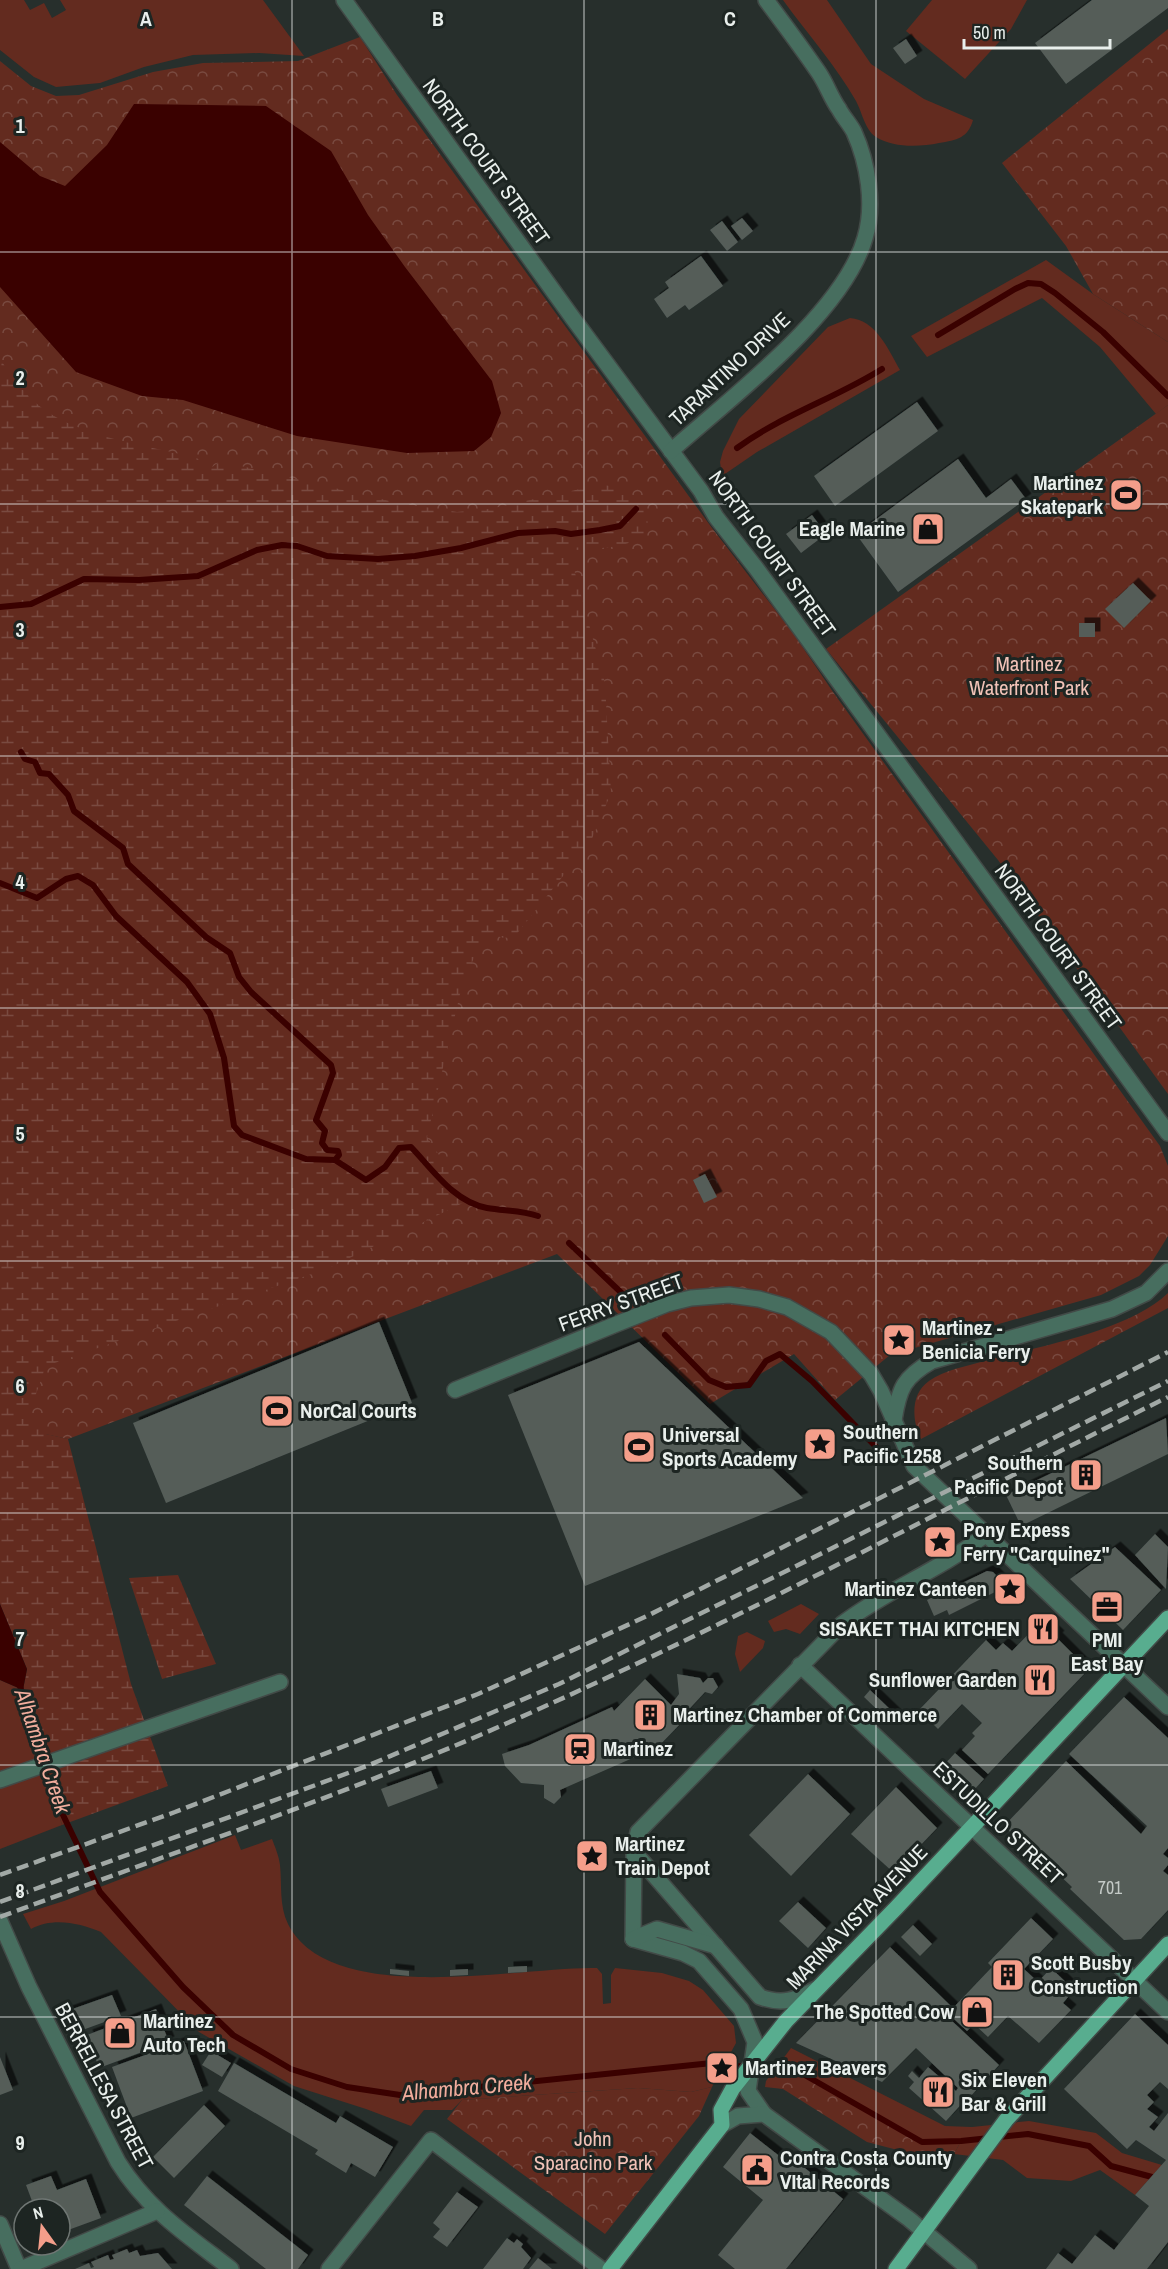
<svg xmlns="http://www.w3.org/2000/svg" width="1168" height="2269" font-family="'Archivo Narrow',sans-serif">
	<style>
		.green { fill: #632b1f }
		.forest { fill: url(#forest-crowns) }
		.wetland { fill: url(#wetland-marsh) }
		.water { fill: #3a0100 }
		.lines { fill: none; stroke-linecap: round; stroke-linejoin: round }
		.stream { stroke: #3a0100; stroke-width: 6 }
		.building { fill: #545d59; filter: url(#shadow) }
		.minor-casing { stroke: #424a47; stroke-width: 18 }
		.major-casing { stroke: #424a47; stroke-width: 18 }
		.minor { stroke: #476e5f; stroke-width: 15 }
		.major { stroke: #58ad8f; stroke-width: 15 }
		.rail { stroke: #a2a9a6; stroke-width: 4.5; stroke-dasharray: 12 6; stroke-linecap: butt }
		.grid { fill: none; stroke: #e9efec; stroke-width: 1.5; stroke-opacity: 0.55 }
		.labels { text-anchor: middle; stroke-width: 6; stroke-linejoin: round; paint-order: stroke }
		.number-label { font-size: 18px; fill: #c4cac7 }
		.street-label { font-size: 21px; fill: #e9efec; stroke: #1d2522 }
		.poi-label { font-size: 21px; font-weight: bold; fill: #e9efec; stroke: #1d2522; text-anchor: start }
		.park-label { font-size: 21px; fill: #f1c2b7; stroke: #1d2522 }
		.water-label { font-size: 22px; font-style: italic; fill: #f2ad9d; stroke: #1d2522 }
		.grid-label { font-size: 20px; text-anchor: middle; font-weight: bold; fill: #e9efec; stroke: #1d2522; stroke-width: 6; stroke-linejoin: round; paint-order: stroke }
	</style>
	<defs>
		<pattern id="forest-crowns" width="20" height="18" patternUnits="userSpaceOnUse" patternTransform="scale(1.5)"><rect width="20" height="18" fill="#632b1f"/><path d="M2 6a3 3 0 1 1 6 0M12 15a3 3 0 1 1 6 0" fill="none" stroke="#794a40"/></pattern>
		<pattern id="wetland-marsh" width="20" height="14" patternUnits="userSpaceOnUse" patternTransform="scale(1.5)"><rect width="20" height="14" fill="#632b1f"/><path d="M1 5h8M5 5V1M11 12h8M15 12V8" fill="none" stroke="#794a40"/></pattern>
		<filter id="shadow"><feDropShadow dx="5.5" dy="-5.5" stdDeviation="0" flood-color="#0009"/></filter>
	</defs>
	<rect width="100%" height="100%" fill="#272f2c"/>
	<g class="green">
		<path d="M0,0h24l6,10 14,-7 8,15 14,-8 -6,-10h203l41,56 -45,-3 -66,2 -49,12 -44,16 -44,4 -22,-10 -34,-27z"/>
		<path d="M783,0h44l44,64 53,35 49,21c-5,18 -16,20 -34,23 -19,4 -46,5 -63,-6 -11,-7 -14,-25 -20,-36 -19,-34 -50,-69 -73,-101z"/>
		<path d="M932,0h95l-16,29 -46,50 -59,-48z"/>
		<path d="M1046,260l47,34 75,48v63l-12,9 -56,-67 -58,-49 -115,59 -16,-21z"/>
		<path d="M850,318c26,2 38,31 50,52l-143,82 -35,24 -2,-14 3,-11 16,-32 89,-92z"/>
		<path d="M801,1604l18,10 -19,20 -14,-5 -12,3 -6,-11z"/>
		<path d="M747,1632l18,9 -2,7 -23,24 -5,-18 3,-18z"/>
		<path d="M0,1680l23,10 39,135 -62,24z"/>
		<path d="M235,1835l6,15 31,-11c3,8 7,17 8,26 2,19 -1,41 8,59 43,85 233,42 309,44l5,6 1,30 8,-1v-28l4,-7 47,5 27,8 14,9 31,36 2,17 -24,44 -21,5 -53,-4 -176,12 -10,10h-28l-13,16 -45,-17 -72,-23 -95,-54 -98,-100c-22,-9 -48,-15 -70,-3l-8,-15 41,-13z"/>
		<path d="M791,2048l154,78 27,1 57,-6 67,12 26,20 40,12 -27,30 -35,-25 -29,11 -44,-3 -24,-18 -49,-6 7,-13 -39,1 -140,-82z"/>
	</g>
	<g class="forest">
		<path d="M1168,29v313l-75,-48 -27,-48 -64,-83z"/>
		<path d="M360,37l37,58 315,433 81,105 40,59 327,454 8,20v70l-18,29 -11,11 -38,19 -211,60 -55,45 -41,-46 -84,50 -153,-150 -489,185 -23,-5 -45,9v-1382l31,25 25,10 23,-1 74,-23 50,-9 95,-2z"/>
		<path d="M1168,405v689l-170,-234 -172,-211z"/>
		<path d="M1168,1293v15l-247,131c-9,-18 -11,-45 8,-58 15,-11 38,-15 56,-20 54,-15 144,-30 183,-68z"/>
		<path d="M782,2060l140,82 39,-1 -7,13 -22,5 -65,-17 -84,-53 -18,-2 1,-6z"/>
		<path d="M712,2087l-13,29 -94,118 -158,-115 15,-19 176,-12 53,4z"/>
	</g>
	<g class="wetland">
		<path d="M0,359c13,19 27,39 46,52 39,27 105,35 151,47l8,9 6,1 9,-7 178,42 59,9 32,-3 110,-24c29,1 53,16 48,48 -21,18 -53,14 -78,18l36,132 6,110 -20,48 -76,95 -11,2 -18,-5 -23,48 -36,156 42,63 -140,68 -283,98 -19,53 19,15 22,5 63,245 37,102 -106,39 -39,-135 4,-21 -27,-65z"/>
		<path d="M178,1575l38,89 -54,15 -33,-101z"/>
	</g>
	<g class="water">
		<path d="M134,104l132,2 65,45 37,64 37,52 87,114 9,32 -10,24 -17,14 -67,2 -110,-17 -114,-36 -41,-4 -66,-24 -76,-85v-145l40,34 25,10 42,-41z"/>
		<path d="M0,1604l27,65 -4,21 -23,-10z"/>
	</g>
	<g class="lines">
		<g class="stream">
			<path d="M938,335l77,-46 13,-6 13,1 14,9 48,39 65,64"/>
			<path d="M737,448c45,-33 99,-50 145,-79"/>
			<path d="M0,607l31,-3 53,-25 55,1 59,-4 59,-26 25,-5 15,1 30,10 51,3 37,-3 46,-8 57,-15 37,-2 16,3 29,-4 20,-4 16,-17"/>
			<path d="M21,752l4,7 10,3 5,11 9,1 19,21 6,16 49,37 5,16 78,73 24,16 9,24 12,15 80,73 2,8 -17,47 9,11 -3,12 5,7 11,1 1,4 -4,5"/>
			<path d="M0,883l37,15 29,-19 12,-3 15,9 23,31 71,66 23,32 14,44 10,68 8,9 64,24 29,1 31,20 19,-13 14,-19 12,-1c22,23 43,55 76,61 17,3 34,2 51,8"/>
			<path d="M569,1243l60,57"/>
			<path d="M665,1335l44,45 17,7 23,-2 17,-24 14,-7 32,27 67,69"/>
			<path d="M19,1683l32,107 49,102 83,95 50,48 58,34 56,18 53,8 312,-32 91,11 119,68 39,-1 67,-7 61,12 22,20 41,11"/>
		</g>
	</g>
	<g class="building">
		<path d="M1092,0h76v8l-102,76 -31,-41z"/>
		<path d="M906,39l11,17 -12,8 -12,-16z"/>
		<path d="M742,218l11,13 -11,9 -11,-14z"/>
		<path d="M722,221l16,21 -11,9 -17,-21z"/>
		<path d="M701,256l22,30 -34,24 -4,-5 -18,13 -13,-19 15,-11 -4,-6z"/>
		<path d="M917,402l21,29 -103,75 -21,-30z"/>
		<path d="M958,459l28,39 25,-19 15,20 -128,93 -42,-58z"/>
		<path d="M812,515l14,19 -25,19 -15,-19z"/>
		<path d="M1133,583l18,18 -27,27 -19,-19z"/>
		<rect x="1079" y="623" width="16" height="14"/>
		<path d="M705,1174l12,23 -13,6 -11,-23z"/>
		<path d="M379,1322l33,81 -246,100 -33,-80z"/>
		<path d="M639,1342l164,156 -218,88 -77,-191z"/>
		<path d="M1166,1418l2,36 -147,72 -15,-31z"/>
		<path d="M1155,1534l13,13 -2,42 -31,-34z"/>
		<path d="M1115,1547l46,43 -38,40 -53,-51z"/>
		<path d="M987,1571l6,1 14,14 -58,29 -2,-5 -13,6 -7,-16z"/>
		<path d="M1042,1620l17,16 -2,2 26,26 2,9 -97,101 -26,-24 13,-14 -3,-3 10,-10 -20,-19 -24,25 -19,-19 67,-70 10,10 7,-7 9,8z"/>
		<path d="M677,1674l23,4 3,5 5,-5h5l5,9 -6,7 -7,-2 -25,27 3,2 -28,29 -5,-4 -7,6 -10,-9 -3,3 5,11 -75,33 1,7 -7,7 -10,-6v-13l-23,-2 -16,-17 -3,-12 27,-9 83,-38 2,4 31,-32 26,26 8,-11z"/>
		<path d="M870,1690l26,25 -7,6 -25,-24z"/>
		<path d="M1124,1697l44,41v110l-5,6 5,4v7l-5,6 5,4v35l-27,29 -17,1 -54,-51 2,-2 -18,-17 -2,2 -48,-46 62,-65 75,73 6,-8 -78,-72z"/>
		<path d="M955,1753l29,26 -11,12 -29,-26z"/>
		<path d="M431,1771l7,17 -50,19 -7,-18z"/>
		<path d="M808,1774l42,40 -59,62 -42,-41z"/>
		<path d="M896,1787l41,41 -43,45 -43,-39z"/>
		<path d="M798,1902l28,26 -18,20 -29,-27z"/>
		<path d="M1031,1918l22,21 -29,30 14,13 13,-14 23,22 -11,13 8,7 -32,33 -31,-27 -20,21 -14,-13 -7,7 -13,-12 -2,2 47,44 -30,33 -5,-4 2,5 -20,22 -37,-33 5,-6 -6,-6 4,-5 7,7 9,-11 28,24 2,-3 -42,-40 -34,34 -86,-39 94,-96 63,61 39,-41 -4,-4z"/>
		<path d="M913,1925l19,19 -12,12 -19,-19z"/>
		<path d="M527,1966v6l-19,1v-6z"/>
		<path d="M390,1969l19,2v5l-19,-2z"/>
		<path d="M468,1969v6l-18,1v-6z"/>
		<path d="M112,1995l9,21 -44,16 -13,-20z"/>
		<path d="M156,2009l13,33 -70,26 -12,-33z"/>
		<path d="M1135,2014l33,31v44l-8,-7 -13,13 7,7 -7,7 11,8 -9,10 5,4 14,-18v129l-21,27h-101l12,-16 14,11 23,-29 19,15 35,-44 -14,-11 31,-35 -30,-20 -9,9 -63,-60z"/>
		<path d="M184,2041l19,50 -72,27 -19,-51z"/>
		<path d="M211,2051l20,12 -9,14 -20,-12z"/>
		<path d="M0,2057l13,33 -13,5z"/>
		<path d="M234,2063l102,60 4,-7 53,31 -18,30 -24,-14 -5,10 -31,-19 3,-4 -100,-59z"/>
		<path d="M204,2105l21,21 -51,52 -21,-21z"/>
		<path d="M750,2133l41,32 4,-5 48,39 -57,70h-51l-17,-14 45,-55 -40,-33z"/>
		<path d="M51,2176l6,14 29,-11 15,39 -41,15v-24h-25l-9,-24z"/>
		<path d="M207,2176l101,79 -10,14h-32l-82,-64z"/>
		<path d="M457,2192l21,15 -31,40 -14,-10 7,-8 -7,-6z"/>
		<path d="M507,2238l7,5 3,-4 6,5 -2,3 10,11 -8,11h-40z"/>
		<path d="M127,2249l2,4 8,-3 3,6 18,-3 14,16h-97l14,-6 2,5 3,-1 -3,-5 17,-7 2,5 4,-1 -2,-4z"/>
		<path d="M538,2258l14,11h-23z"/>
	</g>
	<g class="lines">
		<g class="minor-casing">
			<g id="minor">
				<path d="M344,0l228,317 129,174 15,26 40,51 412,565"/>
				<path d="M671,451c58,-52 172,-137 194,-213 10,-33 3,-75 -11,-106 -4,-8 -11,-15 -15,-23 -8,-11 -12,-24 -20,-36 -17,-25 -35,-49 -53,-73"/>
				<path d="M455,1390l159,-65 53,-21 24,-6 38,-3 30,4 28,8 44,25 40,42 10,17 33,75 254,241"/>
				<path d="M894,1420c5,-32 10,-43 38,-59l180,-52 34,-16 22,-22"/>
				<path d="M800,1665l368,347"/>
				<path d="M0,1780l280,-98"/>
				<path d="M634,1852l126,145c22,8 36,3 56,-8"/>
				<path d="M0,1921l29,66 89,175c30,48 69,73 113,107"/>
				<path d="M633,1939l1,-87 4,-20 204,-208c46,-35 98,-54 143,-89"/>
				<path d="M633,1939l50,14 16,8 42,48 14,33 -7,49 16,23"/>
				<path d="M633,1939l24,-10 59,17"/>
				<path d="M722,2125l16,-9 26,-2 145,105 60,50"/>
				<path d="M0,2224l19,45"/>
				<path d="M21,2269l136,-58"/>
				<path d="M329,2269l102,-129 170,129"/>
			</g>
		</g>
		<g class="major-casing">
			<g id="major">
				<path d="M610,2269l112,-144 -1,-15 12,-22 53,-67 110,-113 272,-290"/>
				<path d="M896,2269l110,-149 162,-176"/>
			</g>
		</g>
		<use href="#minor" class="minor"/>
		<use href="#major" class="major"/>
		<g class="rail">
			<path d="M0,1875l175,-63 303,-118 169,-78 521,-264"/>
			<path d="M0,1902l367,-136 192,-82 609,-303"/>
			<path d="M0,1917c163,-61 328,-116 487,-185 232,-101 455,-223 681,-335"/>
		</g>
	</g>
	<path class="grid" d="M292,0v2269M584,0v2269M876,0v2269M0,252h1168M0,504h1168M0,756h1168M0,1008h1168M0,1261h1168M0,1513h1168M0,1765h1168M0,2017h1168"/>
	<defs>
		<g id="stadium-square" transform="scale(1.725)"><rect x="-9" y="-9" width="18" height="18" rx="4" fill="#f49e8a" stroke="#1d2522"/><path d="M0-5a6.5 5 0 1 0 0 10a6.5 5 0 1 0 0-10ZM-3.5-1.8h7v3.6h-7Z" fill="#111"/></g>
		<g id="shop-square" transform="scale(1.725)"><rect x="-9" y="-9" width="18" height="18" rx="4" fill="#f49e8a" stroke="#1d2522"/><path d="M-5-2.5h2.3a2.7 3.5 0 0 1 5.4 0H5L5.5 6h-11ZM-1.5-2.5h3a1.5 2.3 0 0 0-3 0Z" fill="#111"/></g>
		<g id="sight-square" transform="scale(1.725)"><rect x="-9" y="-9" width="18" height="18" rx="4" fill="#f49e8a" stroke="#1d2522"/><path d="M0-6L1.8-2.2L6-1.7L2.9 1.2L3.7 5.4L0 3.3L-3.7 5.4L-2.9 1.2L-6-1.7L-1.8-2.2Z" fill="#111"/></g>
		<g id="building-square" transform="scale(1.725)"><rect x="-9" y="-9" width="18" height="18" rx="4" fill="#f49e8a" stroke="#1d2522"/><path d="M-4-6H4V6H1V3H-1V6H-4ZM-2.5-4.3h1.7v1.8h-1.7ZM.8-4.3h1.7v1.8H.8ZM-2.5-1h1.7V.8h-1.7ZM.8-1h1.7V.8H.8Z" fill="#111"/></g>
		<g id="office-square" transform="scale(1.725)"><rect x="-9" y="-9" width="18" height="18" rx="4" fill="#f49e8a" stroke="#1d2522"/><path d="M-6-3h4V-5.5h4V-3h4V5H-6ZM-1-4.5V-3h2v-1.5ZM-6 0V1H6V0Z" fill="#111"/></g>
		<g id="restaurant-square" transform="scale(1.725)"><rect x="-9" y="-9" width="18" height="18" rx="4" fill="#f49e8a" stroke="#1d2522"/><path d="M-5-6h1v4h1v-4h1v4h1v-4h1v5L-1.5 .5V6h-2V.5L-5-1ZM5-6V6H3V1.5H1.5Q1.5-4 5-6Z" fill="#111"/></g>
		<g id="station-square" transform="scale(1.725)"><rect x="-9" y="-9" width="18" height="18" rx="4" fill="#f49e8a" stroke="#1d2522"/><path d="M-3-6H3Q5-6 5-4V2Q5 4 3 4L4.5 6H3L1.5 4h-3L-3 6H-4.5L-3 4Q-5 4-5 2V-4Q-5-6-3-6ZM-3.5-4v3h7v-3ZM-3.5 1v1.5H-2V1ZM2 1v1.5H3.5V1Z" fill="#111"/></g>
		<g id="civic-square" transform="scale(1.725)"><rect x="-9" y="-9" width="18" height="18" rx="4" fill="#f49e8a" stroke="#1d2522"/><path d="M-.6-6.5H3V-4.5H.6V-3L4-1V1h2V6H-6V1h2V-1L-.6-3ZM-1.2 2.5V6h2.4V2.5Z" fill="#111"/></g>
	</defs>
	<g fill-rule="evenodd">
		<use href="#stadium-square" x="1126" y="495"/>
		<use href="#shop-square" x="928" y="529"/>
		<use href="#sight-square" x="899" y="1340"/>
		<use href="#stadium-square" x="277" y="1411"/>
		<use href="#sight-square" x="820" y="1444"/>
		<use href="#stadium-square" x="639" y="1447"/>
		<use href="#building-square" x="1086" y="1475"/>
		<use href="#sight-square" x="940" y="1542"/>
		<use href="#sight-square" x="1010" y="1589"/>
		<use href="#office-square" x="1107" y="1607"/>
		<use href="#restaurant-square" x="1043" y="1629"/>
		<use href="#restaurant-square" x="1040" y="1680"/>
		<use href="#building-square" x="650" y="1715"/>
		<use href="#station-square" x="580" y="1749"/>
		<use href="#sight-square" x="592" y="1856"/>
		<use href="#building-square" x="1008" y="1975"/>
		<use href="#shop-square" x="977" y="2012"/>
		<use href="#shop-square" x="120" y="2033"/>
		<use href="#sight-square" x="722" y="2068"/>
		<use href="#restaurant-square" x="938" y="2092"/>
		<use href="#civic-square" x="757" y="2170"/>
	</g>
	<g class="labels">
		<g class="number-label">
			<text x="1110" y="1894">701</text>
		</g>
		<g class="street-label">
			<text transform="translate(486 162) rotate(54)" y="7">NORTH COURT STREET</text>
			<text transform="translate(730 369) rotate(-43)" y="7">TARANTINO DRIVE</text>
			<text transform="translate(772 554) rotate(54)" y="7">NORTH COURT STREET</text>
			<text transform="translate(1058 947) rotate(54)" y="7">NORTH COURT STREET</text>
			<text transform="translate(621 1303) rotate(-20)" y="7">FERRY STREET</text>
			<text transform="translate(998 1823) rotate(43)" y="7">ESTUDILLO STREET</text>
			<text transform="translate(857 1917) rotate(-46)" y="7">MARINA VISTA AVENUE</text>
			<text transform="translate(104 2086) rotate(62)" y="7">BERRELLESA STREET</text>
		</g>
		<g class="poi-label">
			<text x="1103" y="490" text-anchor="end">Martinez<tspan x="1103" dy="24">Skatepark</tspan></text>
			<text x="905" y="536" text-anchor="end">Eagle Marine</text>
			<text x="922" y="1335">Martinez -<tspan x="922" dy="24">Benicia Ferry</tspan></text>
			<text x="300" y="1418">NorCal Courts</text>
			<text x="843" y="1439">Southern<tspan x="843" dy="24">Pacific 1258</tspan></text>
			<text x="662" y="1442">Universal<tspan x="662" dy="24">Sports Academy</tspan></text>
			<text x="1063" y="1470" text-anchor="end">Southern<tspan x="1063" dy="24">Pacific Depot</tspan></text>
			<text x="963" y="1537">Pony Expess<tspan x="963" dy="24">Ferry "Carquinez"</tspan></text>
			<text x="987" y="1596" text-anchor="end">Martinez Canteen</text>
			<text x="1020" y="1636" text-anchor="end">SISAKET THAI KITCHEN</text>
			<text x="1107" y="1647" text-anchor="middle">PMI<tspan x="1107" dy="24">East Bay</tspan></text>
			<text x="1017" y="1687" text-anchor="end">Sunflower Garden</text>
			<text x="673" y="1722">Martinez Chamber of Commerce</text>
			<text x="603" y="1756">Martinez</text>
			<text x="615" y="1851">Martinez<tspan x="615" dy="24">Train Depot</tspan></text>
			<text x="1031" y="1970">Scott Busby<tspan x="1031" dy="24">Construction</tspan></text>
			<text x="954" y="2019" text-anchor="end">The Spotted Cow</text>
			<text x="143" y="2028">Martinez<tspan x="143" dy="24">Auto Tech</tspan></text>
			<text x="745" y="2075">Martinez Beavers</text>
			<text x="961" y="2087">Six Eleven<tspan x="961" dy="24">Bar &amp; Grill</tspan></text>
			<text x="780" y="2165">Contra Costa County<tspan x="780" dy="24">VItal Records</tspan></text>
		</g>
		<g class="park-label">
			<text x="1029" y="671">Martinez<tspan x="1029" dy="24">Waterfront Park</tspan></text>
			<text x="593" y="2146">John<tspan x="593" dy="24">Sparacino Park</tspan></text>
		</g>
		<g class="water-label">
			<text transform="translate(43 1751) rotate(71)" y="8">Alhambra Creek</text>
			<text transform="translate(467 2087) rotate(-5)" y="8">Alhambra Creek</text>
		</g>
	</g>
	<g class="grid-label">
		<text x="146" y="26">A</text>
		<text x="438" y="26">B</text>
		<text x="730" y="26">C</text>
		<text x="20" y="133">1</text>
		<text x="20" y="385">2</text>
		<text x="20" y="637">3</text>
		<text x="20" y="889">4</text>
		<text x="20" y="1141">5</text>
		<text x="20" y="1393">6</text>
		<text x="20" y="1646">7</text>
		<text x="20" y="1898">8</text>
		<text x="20" y="2150">9</text>
	</g>
	<g transform="translate(42 2227) rotate(345)"><circle r="28" fill="#1d2522" stroke="#6f7673" stroke-width="1.5"/>
	<path d="M0-4.5L10 22L0 15L-10 22Z" fill="#f49e8a"/>
	<text y="-9" font-size="16" font-weight="bold" text-anchor="middle" fill="#e9efec">N</text>
	</g>
	<path d="M964 39v9h146v-9" fill="none" stroke="#e9efec" stroke-width="3"/>
	<text x="973" y="39" font-size="18" fill="#e9efec" stroke="#1d2522" stroke-width="4.5" paint-order="stroke">50 m</text>
</svg>
